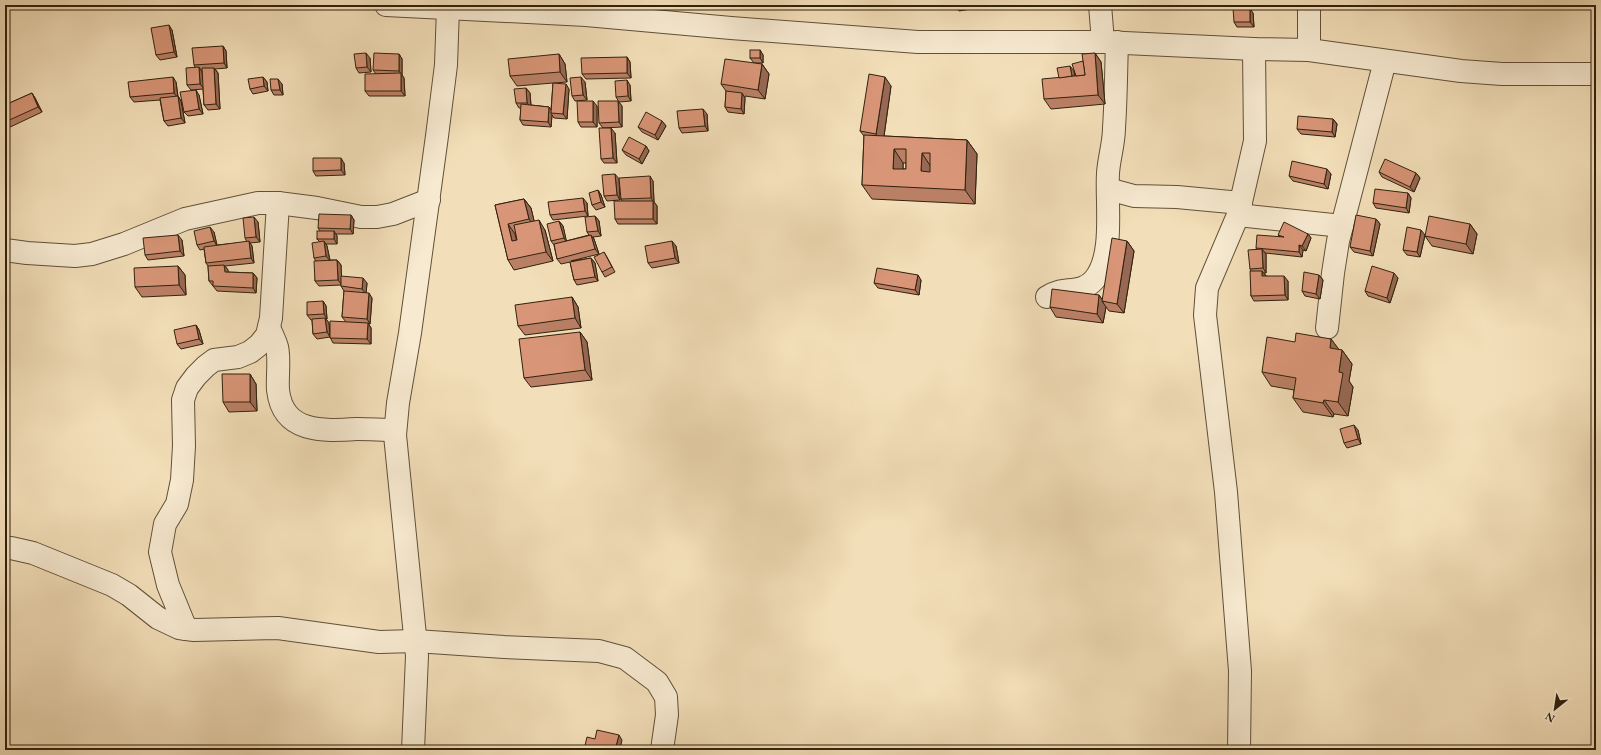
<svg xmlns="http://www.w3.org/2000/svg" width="1601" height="755" font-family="'EB Garamond',serif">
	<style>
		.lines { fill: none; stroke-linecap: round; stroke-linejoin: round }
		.minor-casing { stroke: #615038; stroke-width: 24 }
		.minor { stroke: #f7ead1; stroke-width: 22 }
		.wall { fill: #ba8066; stroke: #31210d; fill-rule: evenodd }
		.shaded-wall { fill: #976853; stroke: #31210d }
		.building { fill: #d89577; stroke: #31210d; fill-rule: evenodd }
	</style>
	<rect width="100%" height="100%" fill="#f2deb8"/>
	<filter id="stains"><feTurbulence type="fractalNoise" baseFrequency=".005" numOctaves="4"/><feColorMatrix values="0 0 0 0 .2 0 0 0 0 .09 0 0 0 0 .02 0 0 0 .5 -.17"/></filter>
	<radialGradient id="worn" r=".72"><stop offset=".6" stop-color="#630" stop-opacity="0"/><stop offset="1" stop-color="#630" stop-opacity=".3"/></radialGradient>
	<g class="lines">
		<g class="minor-casing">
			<g id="minor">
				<path d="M386,5l200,10 145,13 187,14h185l151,7 55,1 152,21 41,3h94"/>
				<path d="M1100,5l3,37"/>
				<path d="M1309,5v45"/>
				<path d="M1108,189l26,7 43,1 64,6"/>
				<path d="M1238,215l104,11"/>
				<path d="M5,250l22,3 48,3 17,-2 32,-10 61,-25 73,-16h20l39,5 44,9h16l16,-3 36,-14"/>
				<path d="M1047,297c15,-11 34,-2 47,-17 21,-24 12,-77 14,-107 1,-15 6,-30 6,-45 2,-29 2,-57 3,-86"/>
				<path d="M269,327c2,6 6,13 8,20 3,12 0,30 1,43 5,44 46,41 80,39 12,0 25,1 37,1"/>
				<path d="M1327,328l6,-55 5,-32 47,-180"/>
				<path d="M5,549l6,-1 22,5 79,32 17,10 29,23 21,10 15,2 84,-2 101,14 37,-1 88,6 95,4 26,7 32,24 9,15 1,18 -5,35"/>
				<path d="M186,629l-18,-44 -8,-33 5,-28 12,-20 5,-24 2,-34 -1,-46 4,-12 9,-12 10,-10 8,-6 24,-3 12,-5 9,-7 8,-10 4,-17 7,-115"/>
				<path d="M413,750l4,-94 -22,-221 3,-32 12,-70 27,-197 9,-71 2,-57"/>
				<path d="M1239,750l1,-79 -14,-179 -21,-177 2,-27 31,-73 17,-74 -1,-92"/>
			</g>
		</g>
		<use href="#minor" class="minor"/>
	</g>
	<g class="wall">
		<path d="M955,5h39l-35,6z"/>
		<path d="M1253,13l1,14h-17l-3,-5z"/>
		<path d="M172,30l5,27 -17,3 -4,-5z"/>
		<path d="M223,46l3,5 1,17 -12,1 3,4 2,36 -12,1 -4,-5 -1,-16 -12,1 -4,-5 8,-18 -1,-2z"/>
		<path d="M760,50l3,5v8h-9l-4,-5z"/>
		<path d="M1095,53l6,9 4,42 -54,5 -7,-10 15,-21 15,-7 1,5h1l7,-15z"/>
		<path d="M399,54l3,5v16l2,3 1,18h-36l-4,-5 11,-17 -3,-4z"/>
		<path d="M559,54l6,10 2,18 -13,1 15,6 -2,30 -13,-1 -2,-3 -1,12 -28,-2 -3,-5 1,-12h-2l-3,-5 10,-15 4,5 1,12 18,2 2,3 2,-27 -36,3 -7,-10z"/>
		<path d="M627,57l3,5 1,16 -45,1 -4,-5z"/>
		<path d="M370,58l1,14 -12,1 -3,-5z"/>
		<path d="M762,64l7,10 -4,25 -20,-3v2l-1,16 -16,-2 -3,-5 1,-16 -5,-7z"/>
		<path d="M263,77l4,5 1,9 -15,3 -3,-5z"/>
		<path d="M176,82l2,14 3,5 4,22 -17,3 -4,-5 -4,-21 -26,2 -4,-5z"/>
		<path d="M585,82l2,18 -12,1 -3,-5z"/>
		<path d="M282,84l1,11h-9l-3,-5z"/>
		<path d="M630,85l1,16 -12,1 -3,-5z"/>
		<path d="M891,86l-7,50 83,4 10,14 -2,50 -103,-5 -10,-14 2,-49 -4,-5zM903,163h3v6h-3z"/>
		<path d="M32,93l3,5 7,14 -36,17 -1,-1v-23z"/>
		<path d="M199,95l4,19 -15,2 -4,-4z"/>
		<path d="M618,101l4,5v21l-19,1 -4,-5z"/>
		<path d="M597,106v21h-16l-3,-5z"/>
		<path d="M707,114l1,17 -26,2 -3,-5z"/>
		<path d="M1333,119l4,5 -2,13 -34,-3 -4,-5z"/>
		<path d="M662,121l4,5 -8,14 -16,-8 -4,-5z"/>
		<path d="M615,133l2,30h-13l-3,-4z"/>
		<path d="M646,146l3,5 -7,13 -16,-9 -4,-5z"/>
		<path d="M344,163l1,12 -29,1 -3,-5z"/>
		<path d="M1379,172l37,1 4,5 -6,14 -32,-15z"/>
		<path d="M1331,174l-3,15 -35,-8 -4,-5z"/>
		<path d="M619,179l1,21 -13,1 -3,-5z"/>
		<path d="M653,181l1,21 3,4v18h-39l-3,-5 7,-18 -1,-2z"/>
		<path d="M598,190l3,5 4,12 -9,3 -4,-5z"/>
		<path d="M1408,193l3,5 -2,15 -33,-5 -3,-5z"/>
		<path d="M524,199l7,9 3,13 11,9 8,31 -39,9 -6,-10 -13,-55z"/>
		<path d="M587,203l1,13 -35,4 -3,-5z"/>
		<path d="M351,215l3,5 -1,14h-17l1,2v8h-11l1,2 3,14h7l4,5v13l26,5 -1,10 6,5 -2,26 -2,-1 3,5v16l-38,-1 -3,-6 -13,2 -4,-5 -1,-14h-1l-4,-5 16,-14 3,5 1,13h-1l3,4 1,12 16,-13 -4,-5 2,-26 -3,-5v-1l-22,1 -4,-5 1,-20 -2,-3 6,-16 -3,-3 3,-8 -2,-3z"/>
		<path d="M595,216l4,5 2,15 -8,1 1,2 5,15 -28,7 20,-3 4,5 3,18 -21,4 -3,-5 -4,-18 -9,2 -4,-5 -3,-14 -3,-4 8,-20 4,5 3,15 23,-6 -2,-3z"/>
		<path d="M1376,219l4,5 -7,32 -19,-4 -4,-5z"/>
		<path d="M258,222l2,20 -10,1 2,3 2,17 -29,3 3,4v2l25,1 4,5 -1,15 -39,-2 -8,-10 -1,-15 -2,-3 -2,-14 -4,1 -3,-5 17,-13 3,13 30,-3 -2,-4z"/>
		<path d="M1470,224l7,10 -4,20 -41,-8 -7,-10z"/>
		<path d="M1308,234l3,4 -5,13 -3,-1 -1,7 -37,-4 1,1v19h-2l2,3 22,5v19l-34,1 -3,-5v-25l-1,-2 7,-19 -1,-2 24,-11 -2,-2z"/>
		<path d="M1425,235l-5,22 -13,-2 -4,-5z"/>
		<path d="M182,240l2,16 -36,4 -3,-5z"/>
		<path d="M1127,241l7,10 -10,62 -15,-2 -3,-4 -3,16 -47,-6 -6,-10 49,-12 3,5z"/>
		<path d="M676,246l3,17 -27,5 -4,-5z"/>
		<path d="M604,252l3,5 8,15 -10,5 -3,-5z"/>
		<path d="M178,266l7,9 1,20 -44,2 -7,-10z"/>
		<path d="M1319,275l4,5 -3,19 -15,-3 -3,-5z"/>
		<path d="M1398,278l-8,25 -22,-7 -3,-5z"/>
		<path d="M921,280l-2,15 -41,-7 -4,-5z"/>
		<path d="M572,297l6,10 3,21 -56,7 -7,-9z"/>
		<path d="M196,325l3,5 4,14 -22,5 -4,-5z"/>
		<path d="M580,332l7,10 5,38 -61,7 -7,-9z"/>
		<path d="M1331,339l8,11h3l10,14 -3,17 4,6 -5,29 -14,-2 -1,3 -30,-5 -10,-14 1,-8 -23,-4 -9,-14 33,-30z"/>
		<path d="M250,374l6,10 1,27 -28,1 -6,-10z"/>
		<path d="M1358,430l3,14 -14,4 -3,-5z"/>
	</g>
	<g class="shaded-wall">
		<path d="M1250,8l3,5 1,14 -4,-5z"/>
		<path d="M169,25l3,5 5,27 -3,-5z"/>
		<path d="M223,46l3,5 1,17 -3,-5z"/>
		<path d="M760,50l3,5v8l-3,-5z"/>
		<path d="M366,53l4,5 1,14 -4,-5z"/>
		<path d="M1095,53l6,9 4,42 -7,-9z"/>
		<path d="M399,54l3,5v16l2,3 1,18 -4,-5v-17l-2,-3z"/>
		<path d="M559,54l6,10 2,18 -7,-10z"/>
		<path d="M627,57l3,5 1,16 -4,-5z"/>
		<path d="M762,64l7,10 -4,25 -7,-9z"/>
		<path d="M1070,66l4,5 2,15 -3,-5z"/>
		<path d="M199,67l3,5 2,17 -4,-5z"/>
		<path d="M214,68l4,5 2,36 -4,-5z"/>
		<path d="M173,77l3,5 2,16 -4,-5z"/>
		<path d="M263,77l4,5 1,9 -4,-5z"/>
		<path d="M581,77l4,5 2,18 -4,-5z"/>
		<path d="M885,77l6,9 -8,57 -7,-9z"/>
		<path d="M278,79l4,5 1,11 -3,-5z"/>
		<path d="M627,80l3,5 1,16 -3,-5z"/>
		<path d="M566,84l3,5 -2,30 -4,-5z"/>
		<path d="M526,88l4,5 1,14 -4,-4z"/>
		<path d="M196,90l3,5 4,19 -4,-5z"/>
		<path d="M32,93l3,5 7,14 -4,-5z"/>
		<path d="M742,93l3,5 -1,16 -3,-5z"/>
		<path d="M178,96l3,5 4,22 -4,-5z"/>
		<path d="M593,101l4,5v21l-4,-5z"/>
		<path d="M618,101l4,5v21l-3,-5z"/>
		<path d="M549,107l4,5 -2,1 1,2 -1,12 -3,-5z"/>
		<path d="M703,109l4,5 1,17 -3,-5z"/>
		<path d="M1333,119l4,5 -2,13 -3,-5z"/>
		<path d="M662,121l4,5 -8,14 -3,-5z"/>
		<path d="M611,128l4,5 2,30 -4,-5z"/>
		<path d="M967,140l10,14 -2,50 -10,-14z"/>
		<path d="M646,146l3,5 -7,13 -3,-5z"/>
		<path d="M894,149l9,14v20l-10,-14z"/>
		<path d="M922,153l9,14v18l-10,-14z"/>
		<path d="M341,158l3,5 1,12 -4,-5z"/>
		<path d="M1327,169l4,5 -3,15 -4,-5z"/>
		<path d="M1416,173l4,5 -6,14 -4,-5z"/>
		<path d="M615,174l4,5 1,21 -3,-5z"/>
		<path d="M650,176l3,5 1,21 3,4v18l-4,-5v-18l-2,-3z"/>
		<path d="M598,190l3,5 4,12 -4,-5z"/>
		<path d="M1408,193l3,5 -2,15 -3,-5z"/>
		<path d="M583,198l4,5 1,13 -3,-5z"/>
		<path d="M524,199l7,9 5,21 -7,-10z"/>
		<path d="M351,215l3,5 -1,14 -3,-5z"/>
		<path d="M595,216l4,5 2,15 -3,-5z"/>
		<path d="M254,217l4,5 2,20 -4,-5z"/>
		<path d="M1376,219l4,5 -7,32 -3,-5z"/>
		<path d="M539,220l6,10 8,31 -7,-9z"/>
		<path d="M559,221l4,5 4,17 -3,-5z"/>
		<path d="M508,224l7,10 4,16 -7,-9z"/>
		<path d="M1470,224l7,10 -4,20 -7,-10z"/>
		<path d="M210,227l4,5 3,14 -3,-5z"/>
		<path d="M1421,230l4,5 -5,22 -3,-5z"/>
		<path d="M334,231l3,5v8l-3,-5z"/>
		<path d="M1308,234l3,4 -5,13 -4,-5z"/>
		<path d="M178,235l4,5 2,16 -4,-5z"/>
		<path d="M591,235l3,4 5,15 -4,-5z"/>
		<path d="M249,241l3,5 2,17 -3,-5z"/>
		<path d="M324,241l3,5 3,15 -4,-5z"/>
		<path d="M672,241l4,5 3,17 -4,-5z"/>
		<path d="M1127,241l7,10 -10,62 -7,-9z"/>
		<path d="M1299,245l4,5 -1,7 -3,-5z"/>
		<path d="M1262,249l4,5v19l-3,-5z"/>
		<path d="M591,258l4,5 3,18 -3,-4z"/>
		<path d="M337,260l4,5 1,20 -4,-5z"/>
		<path d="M224,265l4,5v7l-3,-5z"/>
		<path d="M178,266l7,9 1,20 -7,-10z"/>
		<path d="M1262,271l4,5v5l-4,-5z"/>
		<path d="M253,273l4,5 -1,15 -3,-5z"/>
		<path d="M1394,273l4,5 -8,25 -3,-5z"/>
		<path d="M918,275l3,5 -2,15 -4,-5z"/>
		<path d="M1319,275l4,5 -3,19 -4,-5z"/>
		<path d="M1284,276l4,5v19l-3,-5z"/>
		<path d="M363,278l4,5 -1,11 -4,-5z"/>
		<path d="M369,293l3,5 -2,26 -3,-5z"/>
		<path d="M1099,295l5,7 -2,-1 4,6 -3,16 -6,-9z"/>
		<path d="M572,297l6,10 3,21 -6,-10z"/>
		<path d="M323,301l3,5 1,13 -3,-5z"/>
		<path d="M325,318l4,5 1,14 -3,-5z"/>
		<path d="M368,323l3,5v16l-4,-5z"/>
		<path d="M196,325l3,5 4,14 -4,-5z"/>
		<path d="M580,332l7,10 5,38 -7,-10z"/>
		<path d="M1331,339l10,13 -11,-4z"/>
		<path d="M1342,350l10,14 -3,17 4,6 -5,29 -10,-14 1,-30z"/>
		<path d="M250,374l6,10 1,27 -7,-9z"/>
		<path d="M1324,400l10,14 -1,3 -10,-14z"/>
		<path d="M1354,425l4,5 3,14 -3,-5z"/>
		<path d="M619,735l3,5 -2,10h-5z"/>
	</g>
	<g class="building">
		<path d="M1233,8h17v14h-16z"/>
		<path d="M169,25l5,27 -18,3 -5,-27z"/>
		<path d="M223,46l1,17 -30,2 -2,-17z"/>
		<rect x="750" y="50" width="10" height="8"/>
		<path d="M366,53l1,14 -11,1 -2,-14z"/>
		<path d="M374,53l25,1v17l-26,-1z"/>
		<path d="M1095,53l3,42 -54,4 -2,-20 43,-4 -3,-21z"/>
		<path d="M559,54l1,18 -50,4 -2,-17z"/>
		<path d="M627,57v16l-45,1 -1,-16z"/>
		<path d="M725,59l37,5 -4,26 -37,-6z"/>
		<path d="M1083,61l2,14 -9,1 -4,-12z"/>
		<path d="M1070,66l2,10 -13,2 -2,-10z"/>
		<path d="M199,67l1,17 -13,1 -1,-17z"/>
		<path d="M202,68h12l2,36 -12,1z"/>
		<path d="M401,73v18h-36v-17z"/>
		<path d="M869,74l16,3 -9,57 -16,-3z"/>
		<path d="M173,77l1,16 -44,4 -2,-15z"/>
		<path d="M263,77l1,9 -14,3 -2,-10z"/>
		<path d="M581,77l2,18 -11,1 -2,-18z"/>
		<path d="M270,79h8l2,11h-9z"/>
		<path d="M627,80l1,16 -12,1 -1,-16z"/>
		<path d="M553,83l13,1 -3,30 -12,-1z"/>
		<path d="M526,88l1,15h-11l-2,-14z"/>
		<path d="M196,90l3,19 -15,3 -4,-20z"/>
		<path d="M726,91l16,2 -1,16 -16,-2z"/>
		<path d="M32,93l6,14 -33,15v-17z"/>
		<path d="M178,96l3,22 -17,3 -4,-23z"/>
		<path d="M577,101h16v21h-15z"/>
		<path d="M598,101h20l1,21 -20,1z"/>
		<path d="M521,104l28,3 -1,15 -28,-2z"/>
		<path d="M703,109l2,17 -26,2 -2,-17z"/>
		<path d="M646,112l16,9 -7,14 -17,-8z"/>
		<path d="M1298,116l35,3 -1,13 -35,-3z"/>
		<path d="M599,128h12l2,30 -12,1z"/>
		<path d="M864,135l103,5 -2,50 -103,-5zM894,149h12v20h-13zM922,153h8v19l-9,-1z"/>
		<path d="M629,137l17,9 -7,13 -17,-9z"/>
		<path d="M313,158h28v12l-28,1z"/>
		<path d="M1385,159l31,14 -6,14 -31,-15z"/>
		<path d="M1292,161l35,8 -3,15 -35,-8z"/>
		<path d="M615,174l2,21 -13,1 -2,-21z"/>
		<path d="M650,176l1,22 -30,1 -2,-21z"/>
		<path d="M1375,189l33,4 -2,15 -33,-5z"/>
		<path d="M598,190l3,12 -9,3 -3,-12z"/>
		<path d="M583,198l2,13 -35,4 -2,-13z"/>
		<path d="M524,199l5,20 -21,5 4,17 5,-1 -3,-15 25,-5 7,32 -38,8 -13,-55z"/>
		<path d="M614,201h39v18h-38z"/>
		<path d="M319,214l32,1 -1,14 -32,-1z"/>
		<path d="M1356,215l20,4 -6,32 -20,-4z"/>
		<path d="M595,216l3,15 -11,1 -2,-15z"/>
		<path d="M1429,216l41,8 -4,20 -41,-8z"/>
		<path d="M254,217l2,20 -11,1 -2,-20z"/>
		<path d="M559,221l5,17 -13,3 -4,-17z"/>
		<path d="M1284,222l24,12 -6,12 -3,-1v7l-43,-4 1,-13 27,2 -6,-2z"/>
		<path d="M210,227l4,14 -17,4 -3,-14z"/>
		<path d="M1407,227l14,3 -4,22 -14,-2z"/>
		<rect x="317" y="231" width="17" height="8"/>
		<path d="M178,235l2,16 -35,4 -2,-17z"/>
		<path d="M591,235l4,14 -38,10 -3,-15z"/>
		<path d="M1112,238l15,3 -10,63 -15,-3z"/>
		<path d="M249,241l2,17 -45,5 -2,-16z"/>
		<path d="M324,241l2,15 -12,2 -2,-15z"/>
		<path d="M672,241l3,17 -27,5 -3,-17z"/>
		<path d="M1262,249l1,19 -13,1 -2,-19z"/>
		<path d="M604,252l8,15 -10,5 -8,-15z"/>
		<path d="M591,258l4,19 -21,3 -4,-18z"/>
		<path d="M337,260l1,20 -23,1 -1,-20z"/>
		<path d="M224,265l1,7 28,1v15l-40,-2v-5h-4l-1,-15z"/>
		<path d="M178,266l1,19 -44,2 -1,-19z"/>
		<path d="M1372,266l22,7 -7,25 -22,-7z"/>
		<path d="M877,268l41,7 -3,15 -41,-7z"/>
		<path d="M1250,271h12v5h22l1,19 -34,1z"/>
		<path d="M1304,272l15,3 -3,19 -14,-3z"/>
		<path d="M341,276l22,2 -1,11 -21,-3z"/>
		<path d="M1052,289l47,6 -2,19 -47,-7z"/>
		<path d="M344,291l25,2 -2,26 -25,-2z"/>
		<path d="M572,297l3,21 -57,8 -3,-21z"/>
		<path d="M323,301l1,13 -17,1v-13z"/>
		<path d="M325,318l2,14 -14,2 -1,-15z"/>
		<path d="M330,321l38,2 -1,16 -37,-1z"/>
		<path d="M196,325l3,14 -22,5 -3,-14z"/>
		<path d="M580,332l5,38 -61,8 -5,-39z"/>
		<path d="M1296,333l35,6 -1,9 12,2 -3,22 4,1 -5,29 -14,-2 -1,3 -30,-5 3,-20 -34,-6 5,-35 28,5z"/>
		<path d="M222,374h28v28h-27z"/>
		<path d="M1354,425l4,14 -14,4 -4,-14z"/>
		<path d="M597,730l22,5 -4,15h-31l3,-13 8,2z"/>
	</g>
	<rect width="1601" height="755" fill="none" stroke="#f2deb8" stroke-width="20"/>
	<rect x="6" y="6" width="1589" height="743" fill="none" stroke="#31210d" stroke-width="2"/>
	<rect x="10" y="10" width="1581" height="735" fill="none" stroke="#31210d"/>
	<g transform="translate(1555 709) rotate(210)" stroke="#f7ead1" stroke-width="3" paint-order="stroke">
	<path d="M0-3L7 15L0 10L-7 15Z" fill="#31210d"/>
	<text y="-6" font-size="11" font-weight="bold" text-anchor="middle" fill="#31210d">N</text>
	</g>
	<rect width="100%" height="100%" filter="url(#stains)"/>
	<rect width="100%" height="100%" fill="url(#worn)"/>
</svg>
